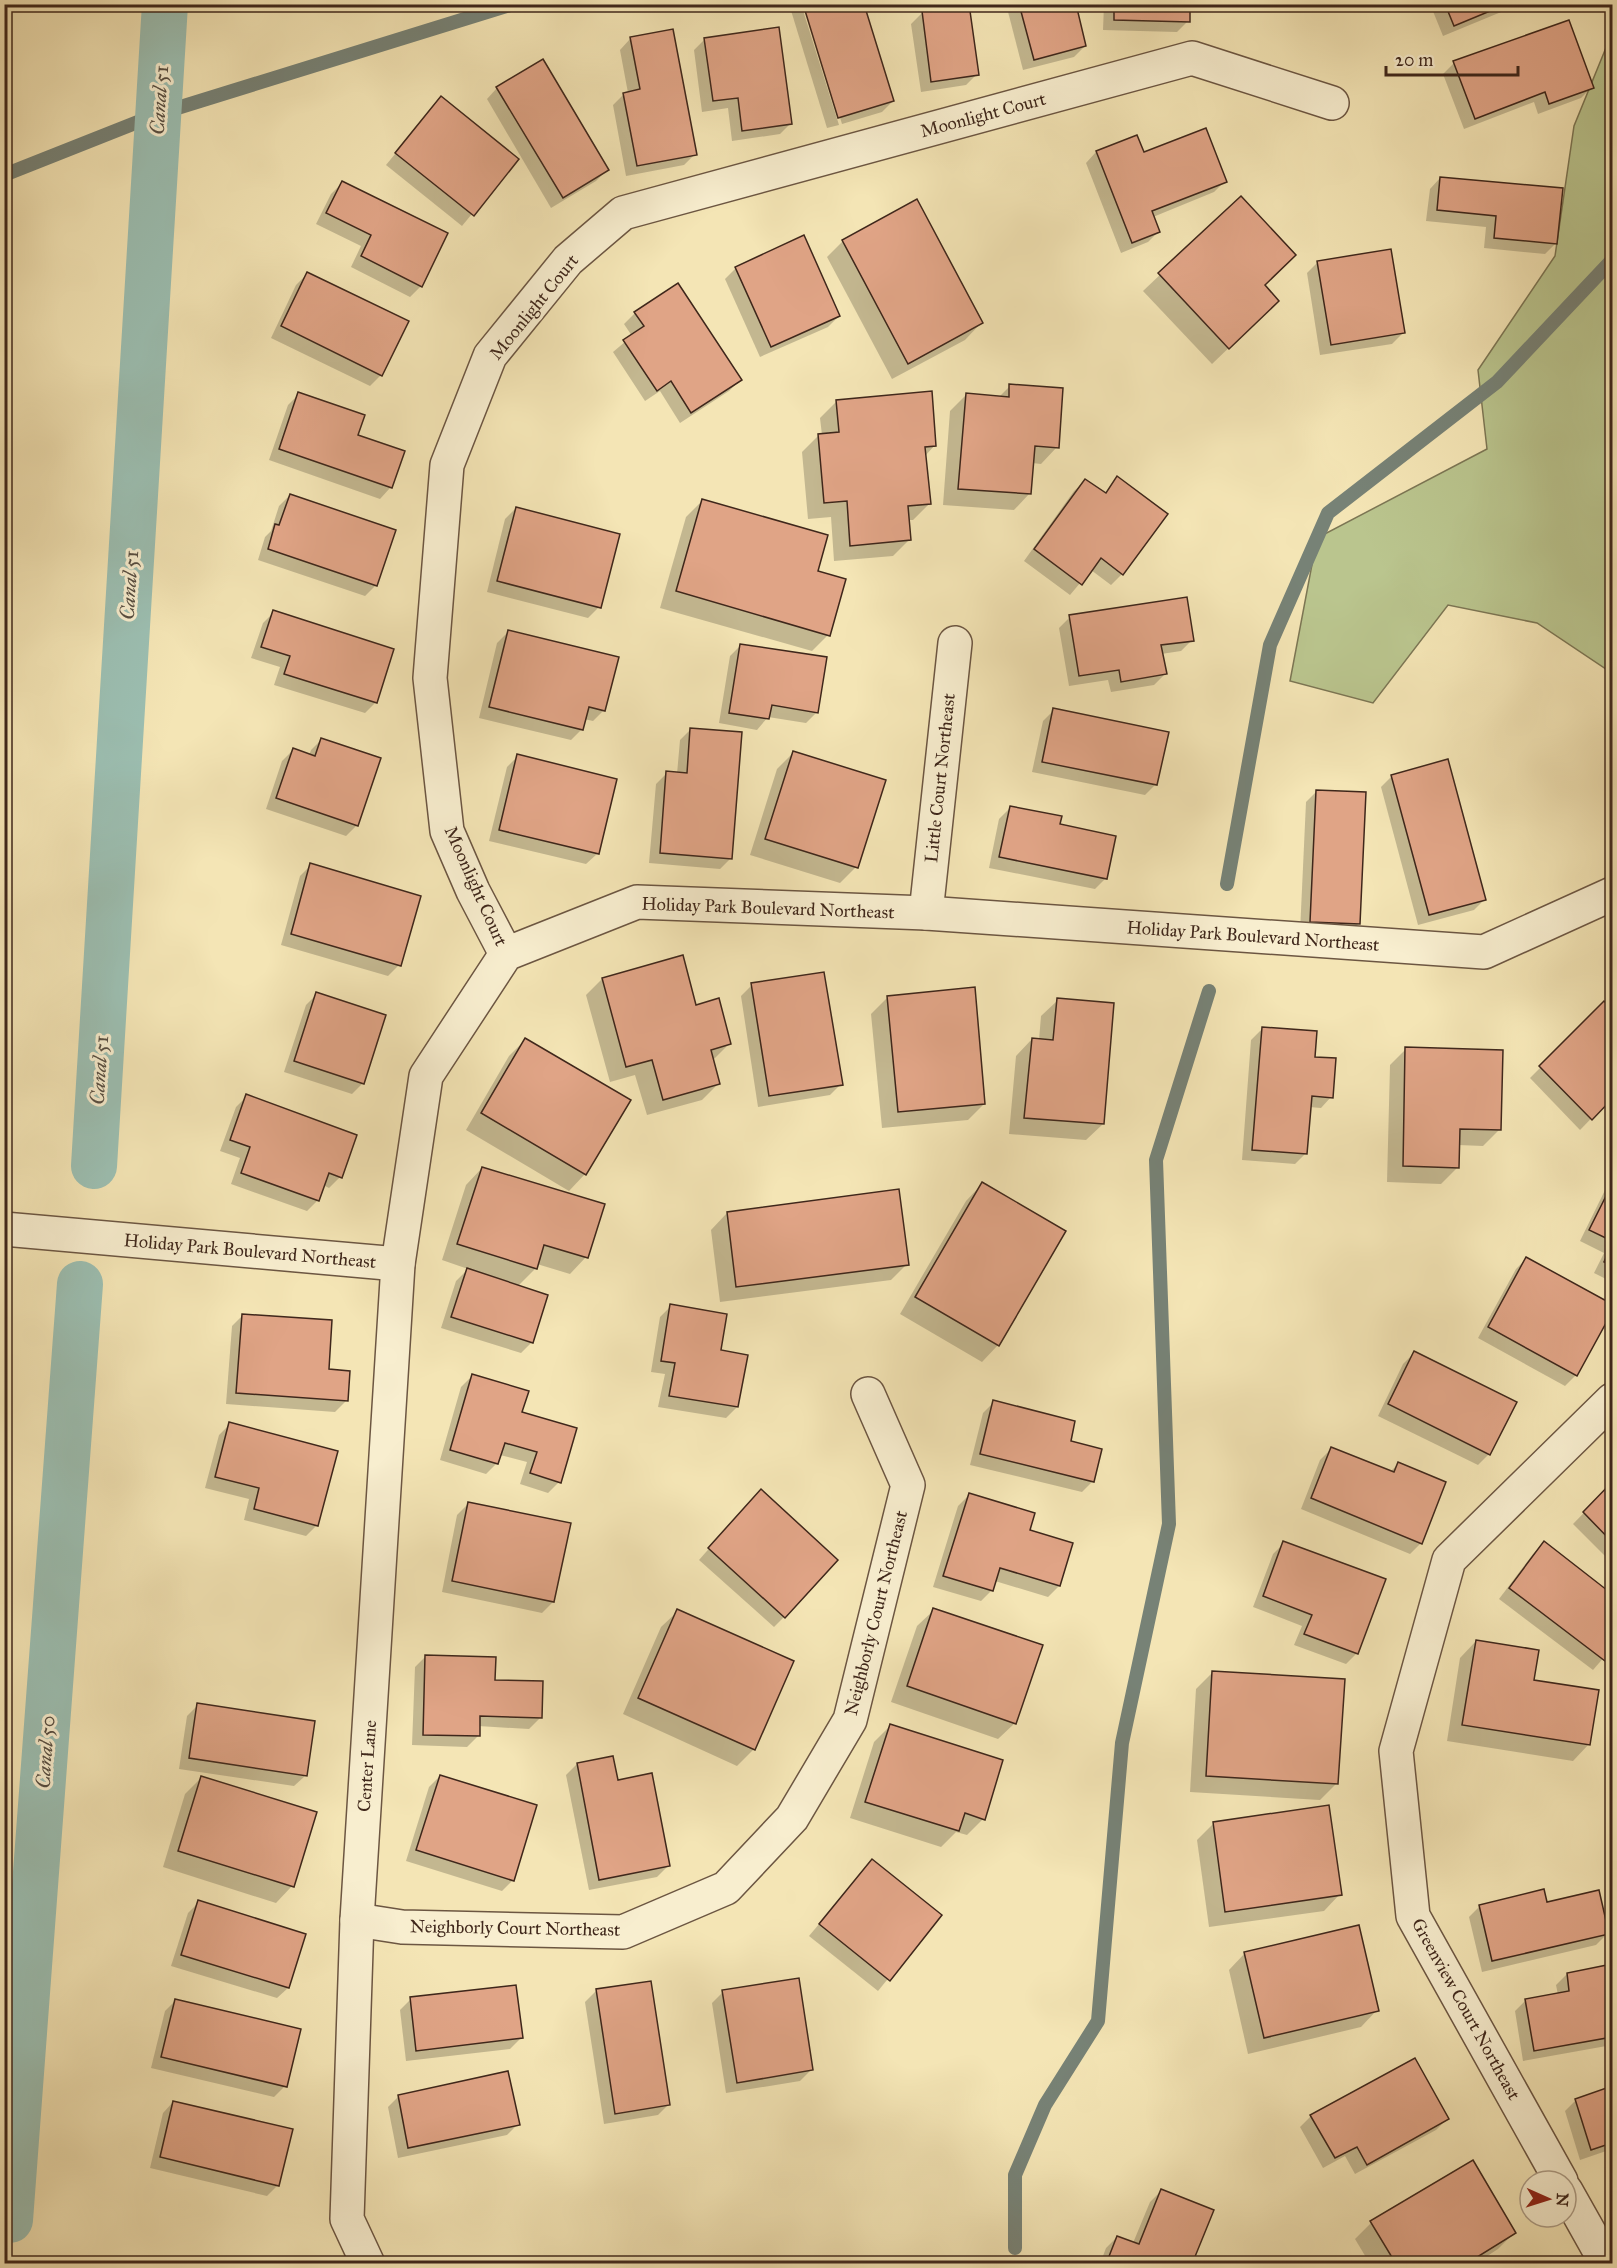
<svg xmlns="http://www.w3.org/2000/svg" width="1617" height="2268" font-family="'IM FELL Great Primer',serif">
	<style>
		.green { fill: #bac58e; stroke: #7c7654; stroke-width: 1.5 }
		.shadow { fill: #0003 }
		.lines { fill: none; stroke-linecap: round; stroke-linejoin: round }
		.stream { stroke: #778276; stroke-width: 14 }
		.canal { stroke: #9cbfb2; stroke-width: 46 }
		.building { fill: #e0a486; stroke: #3f271b; stroke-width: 1.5 }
		.street-casing { stroke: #6c5642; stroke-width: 36 }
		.street { stroke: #f8eecf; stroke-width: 33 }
		.labels { text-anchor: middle; stroke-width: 6; stroke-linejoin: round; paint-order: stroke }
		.street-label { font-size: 18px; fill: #3f271b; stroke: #f8eecf }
		.water-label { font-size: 20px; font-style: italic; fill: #564d41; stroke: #f8eecf }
	</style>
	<rect width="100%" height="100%" fill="#f4e5b5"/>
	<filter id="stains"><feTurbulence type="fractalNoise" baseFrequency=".00333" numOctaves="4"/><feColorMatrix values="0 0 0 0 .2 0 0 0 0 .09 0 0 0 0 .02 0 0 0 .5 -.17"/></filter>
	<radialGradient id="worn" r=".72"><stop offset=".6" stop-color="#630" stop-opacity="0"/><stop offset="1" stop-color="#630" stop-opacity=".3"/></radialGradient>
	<path class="green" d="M1612,33v640l-75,-50 -89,-18 -75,98 -83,-22 27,-143 170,-89 -9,-79 77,-114 19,-130z"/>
	<g class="shadow">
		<path d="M789,4h12l38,121 -12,3z"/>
		<path d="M805,4l88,97 -11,11 -40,12z"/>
		<path d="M921,4h46l10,70 -11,11 -45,7 -10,-68 11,-11z"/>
		<path d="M1006,4h68l11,42 -11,11 -51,13z"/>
		<path d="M1104,4h85l-1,17 -11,11 -74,-2z"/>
		<path d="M1215,4h47l-46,7z"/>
		<path d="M1430,4h82l-6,6 -63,26z"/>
		<path d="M630,39l65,115 -11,11 -58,11 -13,-71 11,-11 4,-1 -8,-43z"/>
		<path d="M705,39l86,84 -11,11 -48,7 -4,-33 -26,4 -8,-62z"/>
		<path d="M1454,63l138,24 -11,11 -43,16 -4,-12 -70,27 -21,-55z"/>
		<path d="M497,88l110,82 -11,11 -45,27 -64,-109z"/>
		<path d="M441,98l76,61 -55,67 -76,-61z"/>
		<path d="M1096,152l47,2 82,27 -11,11 -61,25 6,14 -11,11 -27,11 -35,-90z"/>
		<path d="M1440,178l116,65 -11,11 -61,-6 2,-21 -60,-6 4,-32z"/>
		<path d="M342,183l79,103 -11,11 -59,-30 10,-21 -45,-22 15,-30z"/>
		<path d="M1241,198l22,88 -2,31 -49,47 -69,-73z"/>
		<path d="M843,241l138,82 -16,17 -73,39 -65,-122z"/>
		<path d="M1318,262l85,71 -11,11 -72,11 -13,-82z"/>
		<path d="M736,268l103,48 -11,11 -68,30 -35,-78z"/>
		<path d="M307,274l74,101 -11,11 -99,-48 25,-53z"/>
		<path d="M635,313l105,67 -11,11 -49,32 -20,-32 -15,10 -32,-49 19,-16 -8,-12z"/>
		<path d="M1010,386l47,61 -16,17 -9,-1 -2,30 -16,17 -71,-5 7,-94 16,-16 32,3z"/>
		<path d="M299,394l57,42 47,16 -13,36 -10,11 -111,-39 19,-55z"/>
		<path d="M837,401l98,44 -10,11 5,47 -17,17h-6l2,20 -16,16 -59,5 -3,-44 -23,2 -6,-67 17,-17h3l-2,-17z"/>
		<path d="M1118,478l4,96 -11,11 -20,-15 -21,25 -46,-34 50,-70 11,-10 19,13z"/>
		<path d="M290,495l86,90 -11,11 -107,-36 7,-23 6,-6 8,-25z"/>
		<path d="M702,501l114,71 12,63 -16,16 -152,-43 26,-91z"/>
		<path d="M516,508l83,99 -11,11 -101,-26 18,-73z"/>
		<path d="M274,612l102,90 -11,11 -91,-28 6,-18 -29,-9 12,-35z"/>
		<path d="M1070,617l122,23 -11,11 -20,3 4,20 -11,11 -43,7 -3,-12 -39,6 -10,-58z"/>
		<path d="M508,632l96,78 -11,11 -9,-2 -2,10 -11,11 -92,-22 18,-75z"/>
		<path d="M741,645l76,67 -11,11 -38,-6 -11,13 -38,-7 11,-67z"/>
		<path d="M1054,710l102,74 -11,11 -113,-23 11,-51z"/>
		<path d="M691,729l40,129 -11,11 -71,-6 7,-79 11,-11 10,1 3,-34z"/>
		<path d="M322,739l35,86 -11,11 -80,-27 16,-48 11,-11 16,6 2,-6z"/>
		<path d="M794,752l62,115 -16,16 -90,-28 27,-86z"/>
		<path d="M518,756l79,98 -11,10 -97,-23 18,-74z"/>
		<path d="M1392,776l93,123 -11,11 -56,15 -37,-138z"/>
		<path d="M1317,791l42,132 -11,11 -48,-2 6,-130z"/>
		<path d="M1010,808l49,18 47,52 -11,11 -106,-21 10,-49z"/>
		<path d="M311,865l88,100 -11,11 -107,-31 19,-69z"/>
		<path d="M602,979l93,28 34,37 -17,17 6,23 -16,16 -55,15 -12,-40 -25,7 -24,-87z"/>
		<path d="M752,985l89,99 -11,11 -72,12 -17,-111z"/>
		<path d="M317,994l46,89 -11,11 -68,-22 22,-67z"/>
		<path d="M888,997l96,107 -16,16 -86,8 -11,-114z"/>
		<path d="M1058,1000l45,124 -17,16 -77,-6 7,-78 16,-17 7,1 2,-24z"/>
		<path d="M1604,1004l8,8v85l-32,33 -50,-52z"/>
		<path d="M1262,1029l51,29 18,39 -10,11 -12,-1 -3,46 -11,11 -53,-4 9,-120z"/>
		<path d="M525,1040l103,60 -43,74 -16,17 -103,-61 43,-74z"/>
		<path d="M1406,1049l93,81 -16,16 -25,-1v22l-17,17 -54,-2 3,-117z"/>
		<path d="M247,1096l93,81 -11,11 -6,-3 -5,15 -11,11 -76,-27 9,-26 -20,-7 16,-44z"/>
		<path d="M482,1168l104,89 -16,17 -33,-10 -1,4 -18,18 14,56 -11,11 -80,-25 15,-47 12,-12 -26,-9 24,-75z"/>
		<path d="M1612,1180v102l-18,-9 10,-20 -24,-12 28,-57z"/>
		<path d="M982,1184l16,161 -16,17 -82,-48 66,-113z"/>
		<path d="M727,1213l180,51 -16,16 -171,22 -9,-72z"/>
		<path d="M1527,1258l85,48 -37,70 -10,10 -87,-48 38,-69z"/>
		<path d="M671,1306l48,45 18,56 -11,11 -68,-11 7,-33 -14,-2 9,-55z"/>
		<path d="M243,1315l84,55 19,31 -11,11 -109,-8 6,-78z"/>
		<path d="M1414,1353l75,101 -11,11 -100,-49 25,-52z"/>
		<path d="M472,1376l49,37 38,69 -11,11 -28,-9 7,-22 -27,-7 -3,8 -11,11 -46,-14 21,-73z"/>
		<path d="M994,1402l75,40 24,39 -11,11 -112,-27 13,-52z"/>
		<path d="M230,1424l87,101 -11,11 -62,-16 5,-21 -44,-11 14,-53z"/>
		<path d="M1331,1449l59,23 9,-9 22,80 -11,11 -109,-45 19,-49z"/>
		<path d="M1612,1484v79l-39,-39z"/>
		<path d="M969,1495l59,36 43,13 -12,42 -11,11 -53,-16 -3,9 -11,11 -48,-14 25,-81z"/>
		<path d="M750,1502l34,115 -10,10 -75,-67z"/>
		<path d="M468,1504l85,98 -11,11 -100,-21 15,-77z"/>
		<path d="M1284,1543l73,110 -11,11 -52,-19 8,-19 -49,-19 20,-53z"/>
		<path d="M1544,1543l68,52v53l-19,22 -94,-71 34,-45z"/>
		<path d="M934,1610l81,113 -17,16 -107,-37 26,-76z"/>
		<path d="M678,1611l76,138 -17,17 -114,-52 38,-87z"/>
		<path d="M1476,1641l57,40 56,63 -16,17 -126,-20 13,-83z"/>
		<path d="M426,1656l68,25 46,37 -11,11 -51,-3v10l-11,11 -55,-2 3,-78z"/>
		<path d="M1213,1672l124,111 -17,17 -130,-8 6,-103z"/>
		<path d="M198,1705l107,71 -11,10 -115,-17 8,-53z"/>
		<path d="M890,1726l93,93 -16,16 -11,-3 -15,15 -91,-29 24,-76z"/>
		<path d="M577,1764l39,18 52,84 -11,11 -68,13 -23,-115z"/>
		<path d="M440,1776l73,104 -11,11 -96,-30 23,-74z"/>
		<path d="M201,1778l91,108 -16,17 -113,-36 22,-73z"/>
		<path d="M1214,1823l126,71 -16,17 -115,16 -12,-87z"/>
		<path d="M872,1861l68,54 -62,76 -69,-55z"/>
		<path d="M199,1902l89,86 -11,10 -106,-32 17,-53z"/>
		<path d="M1546,1904l61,30 -11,11 -114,27 -13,-55 11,-11z"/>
		<path d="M1245,1953l132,57 -16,17 -113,27 -19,-84z"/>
		<path d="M1612,1966v79l-89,16 -8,-50 11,-11 32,-5 -2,-10 11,-11z"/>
		<path d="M596,1991l73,113 -11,11 -54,9 -19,-122z"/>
		<path d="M723,1992l88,78 -11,11 -74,12 -14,-90z"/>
		<path d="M411,1999l110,39 -11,11 -104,12 -6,-51z"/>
		<path d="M176,2000l109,86 -11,11 -123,-29 14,-57z"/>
		<path d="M1612,2088v61l-32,11 -15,-49 11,-11z"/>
		<path d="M399,2096l119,28 -11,11 -109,23 -10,-51z"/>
		<path d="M173,2102l105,83 -11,11 -117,-28 13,-55z"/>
		<path d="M1311,2116l136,3 -11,11 -81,44 -10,-18 -22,12 -23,-41z"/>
		<path d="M1161,2191l30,73h-91l6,-16 11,-11 16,6 17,-41z"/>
		<path d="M1371,2223l143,10 -16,16 -23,15h-105l-15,-25z"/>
		<path d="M1299,2258l6,6h-12z"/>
	</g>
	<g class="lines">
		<g class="stream">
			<path d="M4,175l154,-61 355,-110"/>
			<path d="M1227,884l43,-239 58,-132 169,-131 115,-122"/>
			<path d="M1015,2248v-73l30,-70 53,-84 24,-278 47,-219 -13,-364 53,-169"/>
		</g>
		<g class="canal">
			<path d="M94,1166l71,-1162"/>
			<path d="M10,2220l70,-936"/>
		</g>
	</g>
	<g class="building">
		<path d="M803,4h61l30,97 -56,17z"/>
		<path d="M933,4h36l10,71 -48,7 -9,-71 11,-1z"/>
		<path d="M1019,4h57l10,42 -52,14z"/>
		<path d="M1114,4h76v18l-76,-2z"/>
		<path d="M1445,4h62l-53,22z"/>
		<path d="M1569,20l25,68 -45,16 -4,-12 -70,27 -22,-58z"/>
		<path d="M779,27l13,97 -50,7 -4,-33 -25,3 -9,-63z"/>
		<path d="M673,29l24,126 -60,11 -14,-73 17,-4 -10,-52z"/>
		<path d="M543,59l66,111 -46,28 -67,-111z"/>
		<path d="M441,96l78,63 -45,57 -79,-63z"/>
		<path d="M1206,128l21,54 -75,29 8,21 -28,11 -36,-92 41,-16 7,17z"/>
		<path d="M1440,177l123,11 -6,56 -63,-6 2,-22 -59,-6z"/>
		<path d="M342,181l106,52 -26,54 -61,-31 10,-21 -45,-22z"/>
		<path d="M1241,196l55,59 -31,30 14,16 -50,48 -71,-76z"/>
		<path d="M917,199l66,124 -75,41 -66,-124z"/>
		<path d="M804,235l36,81 -69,31 -36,-80z"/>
		<path d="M1391,249l14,84 -74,12 -14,-84z"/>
		<path d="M307,272l102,49 -27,55 -101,-50z"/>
		<path d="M678,283l64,97 -51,33 -20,-32 -14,10 -34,-51 21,-14 -10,-14z"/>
		<path d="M1009,384l54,4 -4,60 -24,-2 -4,48 -73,-5 8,-96 43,4z"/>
		<path d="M932,391l4,55 -11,1 6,57 -23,2 3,34 -61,6 -3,-45 -23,2 -6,-69 21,-2 -3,-32z"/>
		<path d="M298,392l67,23 -7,20 47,16 -13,37 -113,-39z"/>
		<path d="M1117,476l51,38 -45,61 -22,-17 -19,27 -48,-36 51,-70 21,14z"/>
		<path d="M290,494l106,36 -19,56 -109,-37 7,-25 4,1z"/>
		<path d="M702,499l126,36 -10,36 28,8 -16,57 -154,-45z"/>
		<path d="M516,507l104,27 -19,74 -104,-27z"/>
		<path d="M1187,597l7,44 -33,4 6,29 -46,8 -2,-12 -40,6 -10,-61z"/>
		<path d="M273,610l121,39 -17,54 -93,-29 6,-18 -29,-9z"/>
		<path d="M508,630l111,27 -14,54 -16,-4 -6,23 -94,-23z"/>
		<path d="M740,644l87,13 -9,56 -46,-8 -3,14 -40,-6z"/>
		<path d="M1053,708l116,24 -12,53 -115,-23z"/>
		<path d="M690,728l52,4 -10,127 -72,-6 6,-82 21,2z"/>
		<path d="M321,738l60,20 -23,68 -82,-28 17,-50 22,8z"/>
		<path d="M793,751l93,29 -28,88 -93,-29z"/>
		<path d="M517,754l100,25 -18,75 -100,-24z"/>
		<path d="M1448,759l38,141 -57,15 -38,-140z"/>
		<path d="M1316,790l50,2 -6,132 -50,-2z"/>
		<path d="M1010,806l52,10 -2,8 56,12 -9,43 -108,-22z"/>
		<path d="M310,863l111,33 -20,70 -110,-32z"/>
		<path d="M683,955l13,50 23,-7 12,46 -20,6 9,34 -57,16 -11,-40 -26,7 -24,-89z"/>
		<path d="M824,972l19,113 -74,11 -18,-113z"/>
		<path d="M975,987l10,117 -87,8 -11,-116z"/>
		<path d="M316,992l70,23 -22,69 -70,-23z"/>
		<path d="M1057,998l57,5 -10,121 -80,-6 8,-80 21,2z"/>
		<path d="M1604,1001l8,8v90l-20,21 -53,-54z"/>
		<path d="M1262,1027l55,4 -2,26 21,1 -3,40 -21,-2 -5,58 -55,-4z"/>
		<path d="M525,1038l106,62 -45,75 -105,-62z"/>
		<path d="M1405,1047l98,3 -2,80 -41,-1 -1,39 -56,-2z"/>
		<path d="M246,1094l111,41 -15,43 -13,-5 -10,28 -78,-28 9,-26 -20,-7z"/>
		<path d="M482,1167l123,37 -17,54 -44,-13 -7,24 -80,-25z"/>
		<path d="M982,1182l84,49 -67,115 -84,-49z"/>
		<path d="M1612,1184v57l-23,-11z"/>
		<path d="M899,1189l10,76 -173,22 -9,-75z"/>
		<path d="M1612,1244v22l-8,-4z"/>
		<path d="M1526,1257l86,47v8l-35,64 -89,-49z"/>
		<path d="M467,1268l81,27 -15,48 -82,-26z"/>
		<path d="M670,1304l57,10 -6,36 27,5 -10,52 -69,-11 6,-33 -14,-2z"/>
		<path d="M242,1314l90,6 -3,49 21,2 -2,30 -112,-8z"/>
		<path d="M1414,1351l103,51 -27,53 -102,-51z"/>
		<path d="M472,1374l57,17 -7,21 55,16 -16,55 -31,-10 7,-21 -32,-9 -7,21 -48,-14z"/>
		<path d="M993,1400l82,21 -4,20 31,8 -8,33 -114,-28z"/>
		<path d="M229,1422l109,29 -20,75 -64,-17 5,-21 -44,-11z"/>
		<path d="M1331,1447l63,25 4,-10 48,20 -24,62 -111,-46z"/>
		<path d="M1612,1482v60l-29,-30z"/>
		<path d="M761,1489l77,71 -53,58 -77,-70z"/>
		<path d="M969,1493l66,20 -5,17 43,13 -13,43 -60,-18 -7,23 -50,-15z"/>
		<path d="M468,1502l103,21 -17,79 -102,-21z"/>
		<path d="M1283,1541l103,38 -28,75 -54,-20 8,-19 -49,-19z"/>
		<path d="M1544,1541l68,53v57l-7,10 -96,-73z"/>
		<path d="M933,1608l110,37 -27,79 -109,-38z"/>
		<path d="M677,1609l117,52 -39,89 -117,-52z"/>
		<path d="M1476,1640l63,10 -5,30 65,10 -9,55 -128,-20z"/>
		<path d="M425,1655l71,2 -1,23 48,1 -1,37 -62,-2v20l-57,-1z"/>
		<path d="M1212,1671l133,8 -7,105 -132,-8z"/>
		<path d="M197,1703l118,18 -8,55 -118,-18z"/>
		<path d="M890,1724l113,36 -18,60 -20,-7 -6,18 -94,-29z"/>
		<path d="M613,1756l5,24 34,-7 18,93 -71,14 -22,-117z"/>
		<path d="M440,1775l97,30 -23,76 -98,-31z"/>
		<path d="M201,1776l116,36 -23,75 -116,-36z"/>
		<path d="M1329,1805l13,90 -117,17 -12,-90z"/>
		<path d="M872,1859l70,56 -52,66 -71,-57z"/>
		<path d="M1544,1889l3,13 52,-12 10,44 -117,27 -13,-56z"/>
		<path d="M198,1900l108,34 -17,54 -108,-33z"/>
		<path d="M1359,1925l20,86 -115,27 -20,-86z"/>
		<path d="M1612,1964v73l-78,14 -9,-52 44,-8 -2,-18z"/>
		<path d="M799,1978l14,92 -76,13 -15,-93z"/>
		<path d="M651,1981l19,124 -55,9 -19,-125z"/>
		<path d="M516,1985l7,53 -107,13 -6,-54z"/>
		<path d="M175,1999l126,30 -14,58 -126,-30z"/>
		<path d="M1415,2058l34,61 -82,46 -10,-18 -22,11 -25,-43z"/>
		<path d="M508,2071l12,54 -112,23 -10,-53z"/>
		<path d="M1612,2086v57l-21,7 -16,-51z"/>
		<path d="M173,2101l120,28 -14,57 -119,-29z"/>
		<path d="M1473,2160l43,73 -50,31h-70l-26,-43z"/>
		<path d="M1161,2189l53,21 -22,54h-86l11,-28 22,8z"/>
	</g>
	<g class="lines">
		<g class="street-casing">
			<g id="street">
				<path d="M926,913l29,-270"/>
				<path d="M506,954l-33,-63 -26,-60 -17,-153 17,-213 43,-109 78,-96 55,-47 569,-155 140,45"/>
				<path d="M4,1229l394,35"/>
				<path d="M357,1920l45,7 221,5 103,-44 66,-70 58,-98 58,-235 -40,-91"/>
				<path d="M1561,2181l-148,-265 -17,-165 53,-191 163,-160"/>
				<path d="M1566,2191l41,73"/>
				<path d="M368,2264l-21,-45 10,-299 41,-656 28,-188 80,-122 131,-52 289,11 558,39 128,-58"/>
			</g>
		</g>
		<use href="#street" class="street"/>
	</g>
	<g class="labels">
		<g class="street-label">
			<text transform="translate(983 115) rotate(-15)" y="6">Moonlight Court</text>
			<text transform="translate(534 307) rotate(-51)" y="6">Moonlight Court</text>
			<text transform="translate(940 778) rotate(-84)" y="6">Little Court Northeast</text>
			<text transform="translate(476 886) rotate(66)" y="6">Moonlight Court</text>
			<text transform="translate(768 908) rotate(2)" y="6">Holiday Park Boulevard Northeast</text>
			<text transform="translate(1253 936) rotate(4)" y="6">Holiday Park Boulevard Northeast</text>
			<text transform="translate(250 1251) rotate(5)" y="6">Holiday Park Boulevard Northeast</text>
			<text transform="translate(876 1613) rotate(-76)" y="6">Neighborly Court Northeast</text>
			<text transform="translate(367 1766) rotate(-86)" y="6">Center Lane</text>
			<text transform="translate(515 1928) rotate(1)" y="6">Neighborly Court Northeast</text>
			<text transform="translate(1466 2009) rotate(61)" y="6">Greenview Court Northeast</text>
		</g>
		<g class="water-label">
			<text transform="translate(159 100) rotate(-86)" y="7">Canal 51</text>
			<text transform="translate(129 585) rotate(-86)" y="7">Canal 51</text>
			<text transform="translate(99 1070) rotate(-86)" y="7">Canal 51</text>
			<text transform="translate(45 1752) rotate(-86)" y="7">Canal 50</text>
		</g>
	</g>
	<rect width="1617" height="2268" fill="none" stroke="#f4e5b5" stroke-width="24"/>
	<rect x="6" y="6" width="1605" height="2256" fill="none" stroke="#3f271b" stroke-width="3"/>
	<rect x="12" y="12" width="1593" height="2244" fill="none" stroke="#3f271b" stroke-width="1.5"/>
	<g transform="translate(1548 2199) rotate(93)"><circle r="28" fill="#f8eecf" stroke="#ae9e87" stroke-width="1.5"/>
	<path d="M0-4.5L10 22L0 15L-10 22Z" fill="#8f2418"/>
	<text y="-9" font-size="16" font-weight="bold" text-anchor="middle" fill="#3f271b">N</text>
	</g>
	<path d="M1386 66v9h132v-9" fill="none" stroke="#3f271b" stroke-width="3"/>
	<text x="1395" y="66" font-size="18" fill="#3f271b" stroke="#f8eecf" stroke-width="4.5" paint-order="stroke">20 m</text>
	<rect width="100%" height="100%" filter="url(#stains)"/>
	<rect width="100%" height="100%" fill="url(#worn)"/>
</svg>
